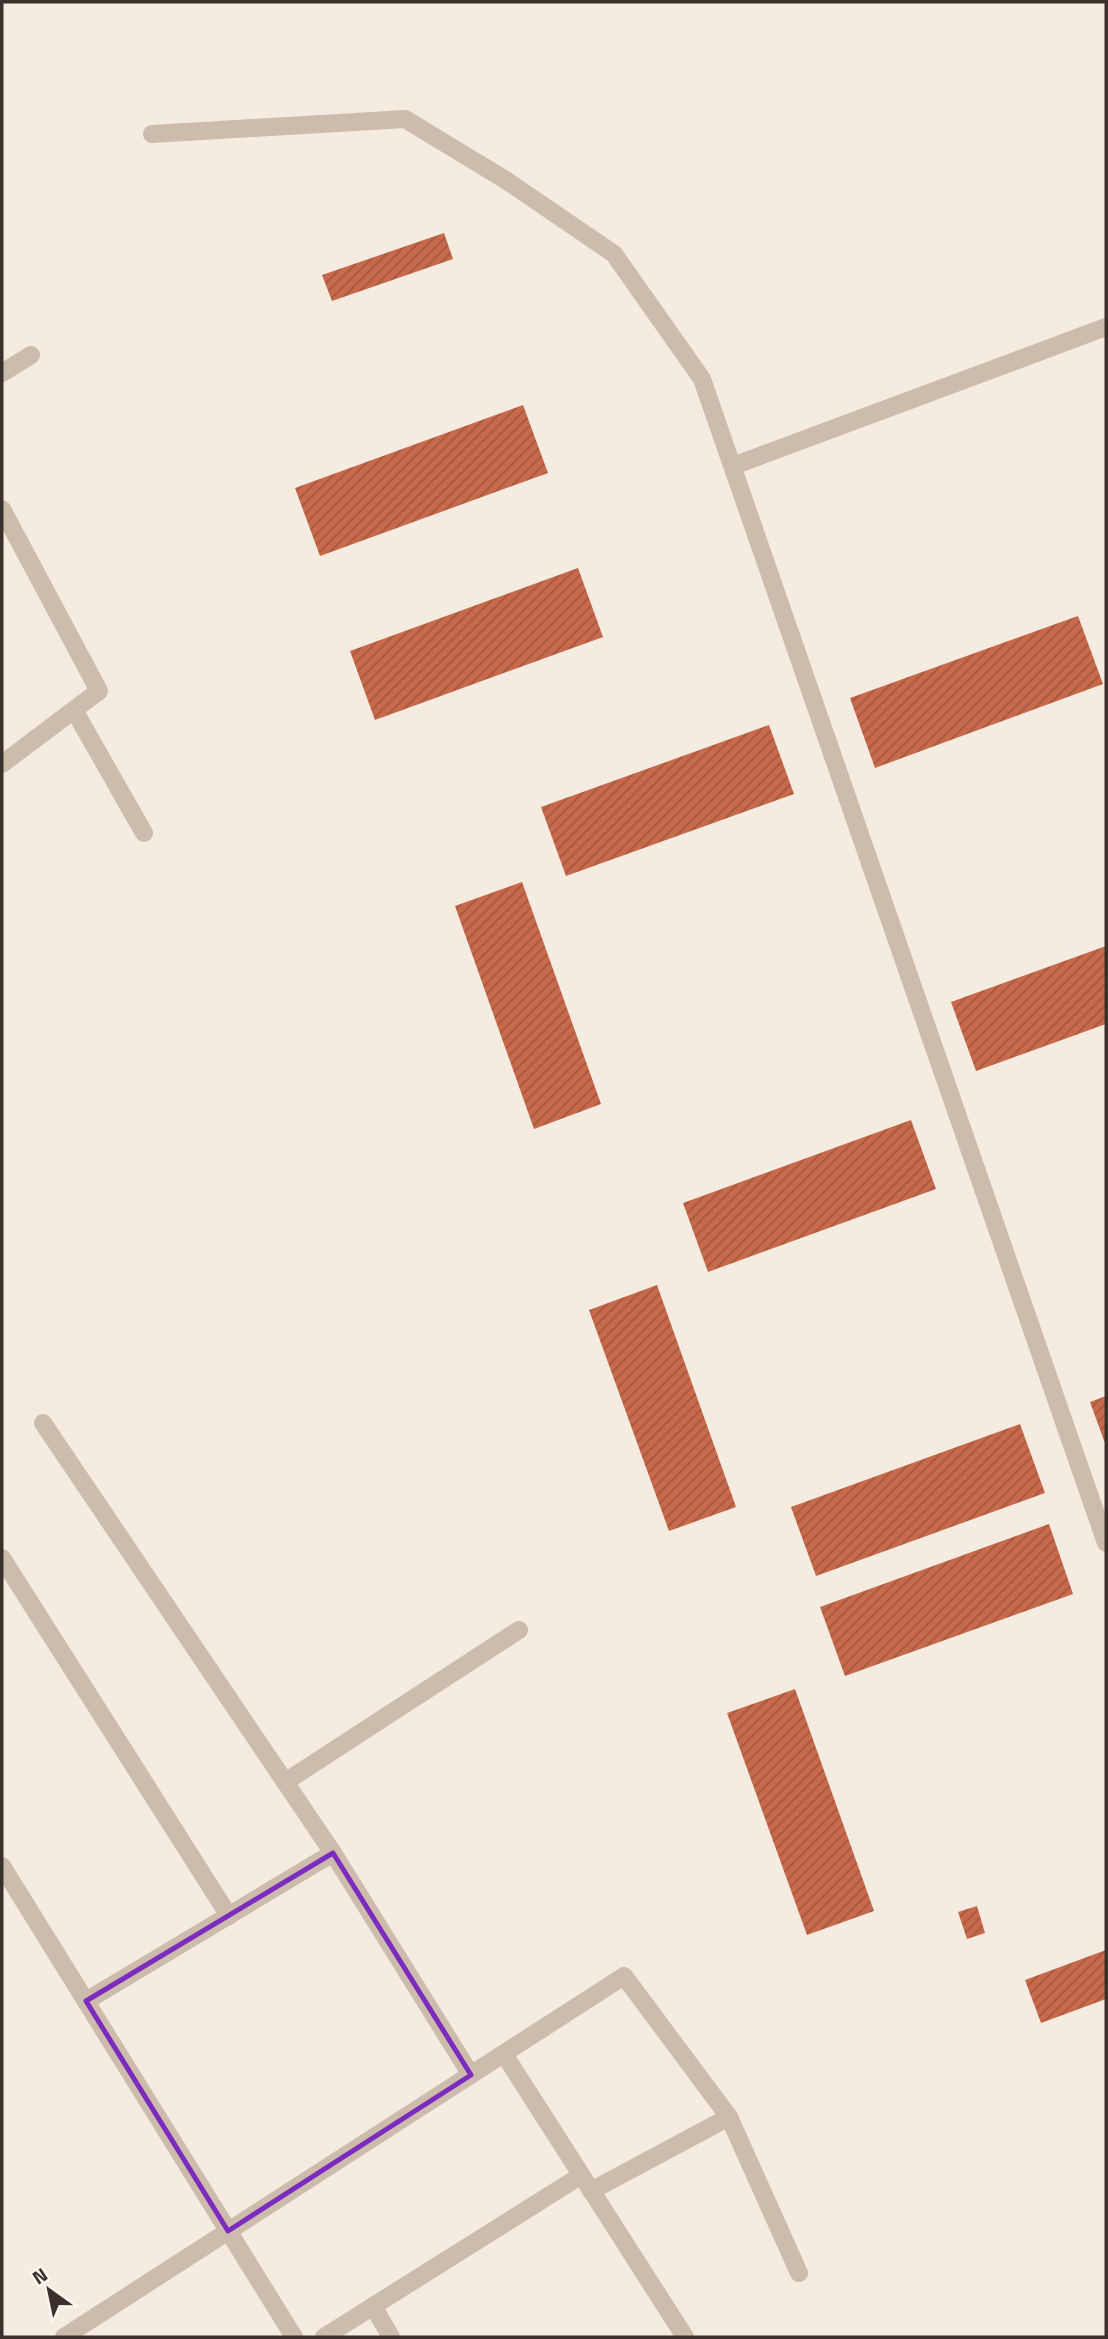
<svg xmlns="http://www.w3.org/2000/svg" width="1108" height="2339" font-family="'Titillium Web',sans-serif">
	<style>
		.building { fill: url(#building-hatch) }
		.lines { fill: none; stroke-linecap: round; stroke-linejoin: round }
		.minor { stroke: #cdbbac; stroke-width: 18 }
		.marked { fill: none; stroke: #7b2cbf; stroke-width: 5; stroke-linejoin: round }
	</style>
	<defs>
		<pattern id="building-hatch" width="6" height="6" patternUnits="userSpaceOnUse" patternTransform="scale(1.75)"><rect width="6" height="6" fill="#c8694b"/><path d="M-1 1l2-2M0 6l6-6M5 7l2-2" fill="none" stroke="#a4573f"/></pattern>
	</defs>
	<rect width="100%" height="100%" fill="#f4ebe1"/>
	<g class="building">
		<path d="M444,233l9,26 -121,42 -10,-26z"/>
		<path d="M523,405l25,68 -228,83 -25,-68z"/>
		<path d="M578,568l25,69 -228,83 -25,-69z"/>
		<path d="M1078,616l25,68 -228,84 -25,-70z"/>
		<path d="M769,725l25,69 -228,82 -25,-69z"/>
		<path d="M522,882l79,222 -67,25 -79,-223z"/>
		<path d="M1106,946v78l-130,47 -25,-69z"/>
		<path d="M911,1120l25,69 -228,83 -25,-69z"/>
		<path d="M657,1285l79,222 -67,24 -80,-221z"/>
		<path d="M1106,1396v50l-16,-44z"/>
		<path d="M1020,1424l25,69 -229,83 -25,-69z"/>
		<path d="M1049,1524l24,70 -228,82 -25,-69z"/>
		<path d="M795,1689l79,222 -67,24 -80,-222z"/>
		<path d="M977,1906l8,27 -18,6 -9,-27z"/>
		<path d="M1106,1950v49l-65,24 -16,-43z"/>
	</g>
	<g class="lines">
		<g class="minor">
			<path d="M152,134l253,-15 99,60 110,75 88,125 404,1164"/>
			<path d="M2,373l29,-18"/>
			<path d="M733,466l373,-139"/>
			<path d="M2,509l97,182 -97,73"/>
			<path d="M74,710l70,123"/>
			<path d="M43,1423l290,430 138,222"/>
			<path d="M2,1558l227,358"/>
			<path d="M285,1782l234,-152"/>
			<path d="M2,1866l292,471"/>
			<path d="M86,2001l247,-148"/>
			<path d="M504,2054l181,283"/>
			<path d="M729,2117l70,156"/>
			<path d="M373,2306l18,31"/>
			<path d="M64,2337l560,-361 105,141 -138,74"/>
			<path d="M324,2337l256,-161"/>
		</g>
	</g>
	<path class="marked" d="M333,1853l138,222 -243,156 -142,-230z"/>
	<rect width="1108" height="2339" fill="none" stroke="#3b302b" stroke-width="7"/>
	<g transform="translate(49 2290) rotate(327)" stroke="#fbf5ee" stroke-width="5" paint-order="stroke">
	<path d="M0-5L12 26L0 18L-12 26Z" fill="#3b302b"/>
	<text y="-10" font-size="19" font-weight="bold" text-anchor="middle" fill="#3b302b">N</text>
	</g>
</svg>
